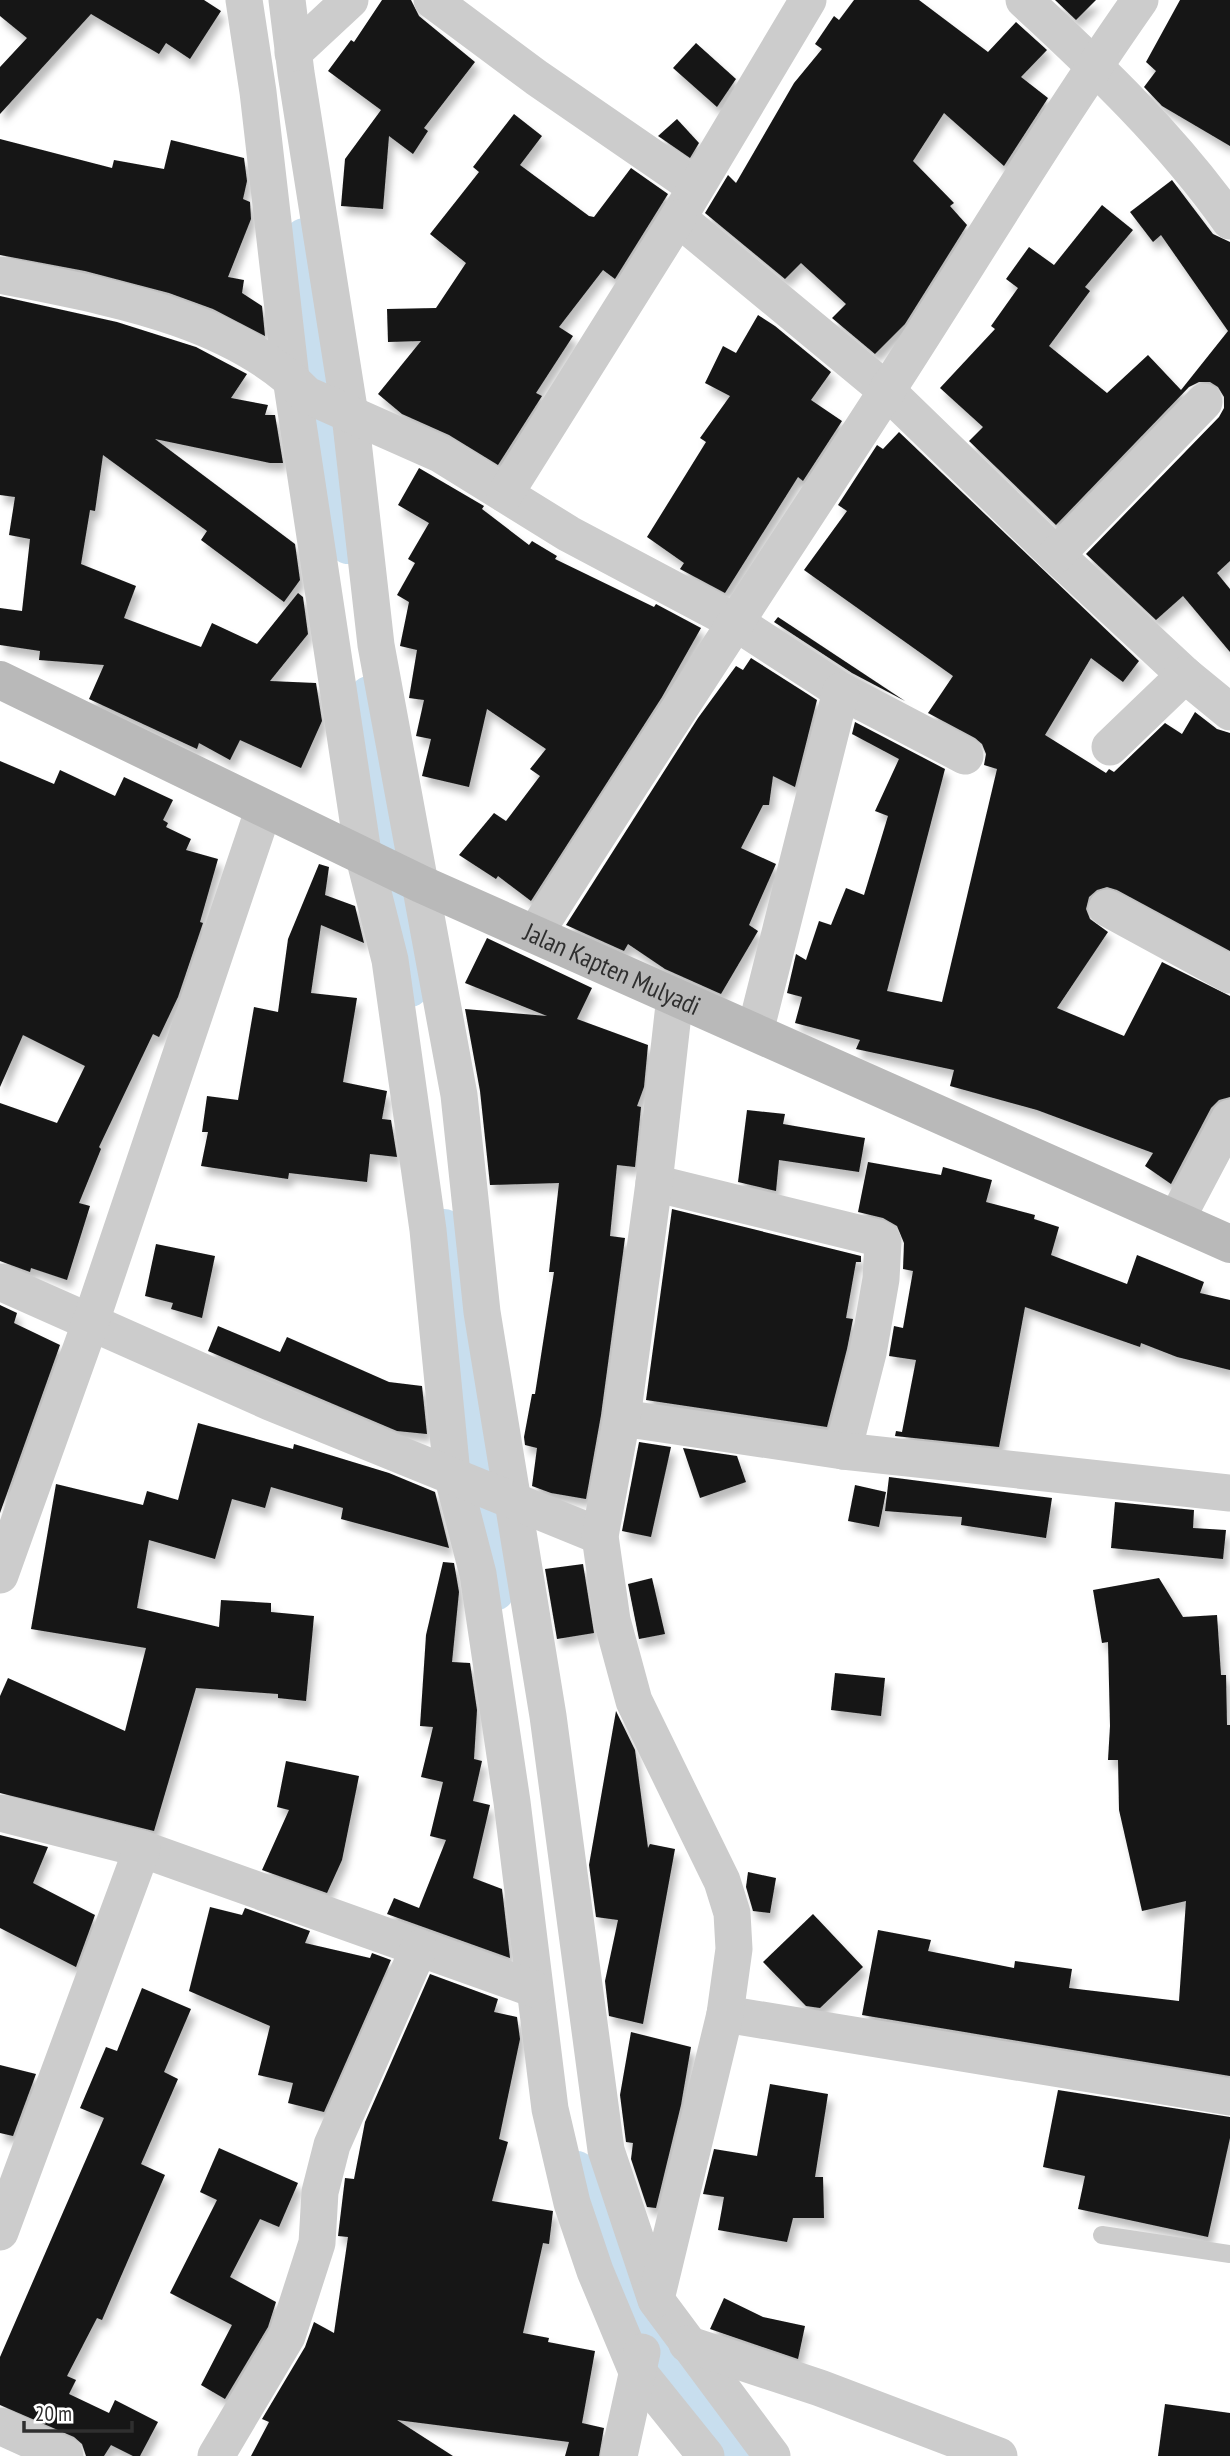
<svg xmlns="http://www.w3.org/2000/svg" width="1230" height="2456" font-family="'PT Sans Narrow',sans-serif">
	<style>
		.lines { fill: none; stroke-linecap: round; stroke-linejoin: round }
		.canal { stroke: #c8deee; stroke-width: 38 }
		.building { fill: #161616; filter: url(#shadow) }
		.service { stroke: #ccc; stroke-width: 18 }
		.minor { stroke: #ccc; stroke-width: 37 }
		.secondary { stroke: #b9b9b9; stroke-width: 38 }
		.labels { text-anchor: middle; stroke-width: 7; stroke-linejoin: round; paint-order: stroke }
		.street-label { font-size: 26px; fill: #2f2f2f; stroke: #fff }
	</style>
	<defs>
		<filter id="shadow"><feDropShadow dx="4.5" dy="8" stdDeviation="3.5" flood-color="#0004"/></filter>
	</defs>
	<rect width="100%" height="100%" fill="#fff"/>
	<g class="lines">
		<g class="canal">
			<path d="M304,237l44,308"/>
			<path d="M369,695l41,293"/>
			<path d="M444,1228l51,364"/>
			<path d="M577,2170l67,161 105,125"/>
		</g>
	</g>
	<g class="building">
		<path d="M0,0h204l17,11 -31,48 -24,-16 -7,11 -68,-40 -91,100v-47l27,-29 -27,-22z"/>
		<path d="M382,0h29l8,16 56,46 -51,66 4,3 -15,23 -24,-18 -6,73 -42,-3 4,-47 36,-49 -53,-39 23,-31 3,2z"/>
		<path d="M854,0h65l69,52 28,-30 31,28 -26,27 27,21 -44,68 -60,-53 -31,48 41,42 -4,3 17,19 -62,99 -30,30 -43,-36 14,-14 -45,-41 -16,16 -80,-66 23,-38 8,8 58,-100 28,-34 -7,-5 19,-28 5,4z"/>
		<path d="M1055,0h41l-20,20z"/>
		<path d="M1180,0h50v146l-68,-40 -18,-19 12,-16 -10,-9z"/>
		<path d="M696,43l40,36 -19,28 -44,-39z"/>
		<path d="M514,114l28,22 -22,29 69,51 5,1 37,-49 37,26 -53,85 -12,-9 -44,57 14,9 -37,57 6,3 -44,69 -49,-30 -47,-21 -24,-20 43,-53 -33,1 -1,-33 49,-1 30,-45 -36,-29 49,-62 -6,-5z"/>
		<path d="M677,119l22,24 -9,15 -32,-22z"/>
		<path d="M0,139l112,29 2,-8 50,9 7,-29 73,18 3,23 -4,18 7,3 1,17 -23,58 16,3 -2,13 20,13 3,30 -52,-27 -44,-16 -84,-22 -85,-16z"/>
		<path d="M1172,180l41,54 17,8v319l-13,12 13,16v63l-47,-56 -27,24 -70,-66 133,-137 5,-9v-11l-6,-10 -8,-5h-11l-10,5 -133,138 -87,-84 14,-14 -43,-39 55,-59 -4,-3 27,-38 -12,-9 23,-32 25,18 48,-60 31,25 -48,57 5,4 -41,55 58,47 41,-38 33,35 47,-59 -67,-96 -8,7 -23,-30z"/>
		<path d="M0,296l117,26 79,25 51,27 -16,24 37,7 -3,10h10l8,48h-13l-115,-24 140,105 5,36 -16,22 -83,-62 6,-9 -104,-76 -8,56 -5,-1 -9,54 55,22 -12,32 77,29 11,-24 45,21 41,-51 5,4 5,37 -38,47 46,2 6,38 -21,47 -61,-28 -10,20 -31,-17 -2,6 -108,-50 15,-34 -65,-5 1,-9 -40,-6v-37l22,3 8,-72 -21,-4 6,-38 -15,-2z"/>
		<path d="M758,315l17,11 56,46 -20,28 31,21 -39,60 -5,-4 -73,116 -45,-24 4,-6 -37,-26 59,-95 -6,-4 30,-42 -25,-13 18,-37 13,7z"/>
		<path d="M899,432l240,229 -16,21 -32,-24 -46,77 61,38 3,-4 5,3 51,-49 17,11 13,-22 22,17 13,4v218l-113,-61 -10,-3 -10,3 -8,7 -3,12 4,10 18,13 -51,76 67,28 38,-74 68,34v101l-11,3 -8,8 -40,76 -26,-18 8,-13 -116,-43 -87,-24 4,-16 -98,-21 4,-9 -65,-17 7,-26 -15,-4 9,-39 10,6 13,-39 12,4 15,-37 18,7 24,-79 -13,-5 24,-52 -47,-25 3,-12 90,47 -58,222 55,11 55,-233 -13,-4 2,-11 -4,-10 -7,-6 -47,-25 25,-37 -149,-106 43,-59 -9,-6 39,-60 6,4z"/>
		<path d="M419,468l65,38 -2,3 47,36 3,-4 25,15 -2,3 99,48 2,-3 45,24 -39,69 -131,204 -33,-25 -2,3 -37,-24 35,-42 12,8 34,-45 -10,-7 16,-20 -59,-40 -18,78 -47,-11 9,-37 -15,-3 8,-36 -15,-2 8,-48 -17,-4 9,-44 -12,-7 18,-32 -7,-4 21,-36 -31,-18z"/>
		<path d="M778,617l127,84 -53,-28 -78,-51z"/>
		<path d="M751,658l66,42 -22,87 -22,-11 -4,29h-6l-22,43 35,16 -27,61 9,6 -37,63 -56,-25 -37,-25 -4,7 -58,-26 132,-207 38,-52 7,4z"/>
		<path d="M0,761l54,23 6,-14 55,26 9,-19 49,23 -10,20 5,3 -2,4 25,12 -5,11 32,9 -18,63 3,1 -25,74 -19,40 -6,-3 -54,113 2,2 -22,54 11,3 -23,74 -36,-12 -1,4 -30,-11v-158l57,20 28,-57 -62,-31 -23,52z"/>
		<path d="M319,864l10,3 -4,28 30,11 9,37 -43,-18 -10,68 46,5 -14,84 44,9 -5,28 9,1 6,37 -27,-3 -3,28 -78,-9 -1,6 -87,-13 7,-34h-6l5,-36 31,4 16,-93 24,5 10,-73z"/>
		<path d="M487,938l105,50 -15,31 71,26 -4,42 -7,19 4,1 -6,60 -18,-2 -7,71 15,2 -24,177 -15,84 -35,-6 -19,-7 5,-38 -12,-3 -1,-8 8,-43h3l19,-122h-5l10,-89 -69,2 -10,-94 -15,-82 82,7 -82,-33z"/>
		<path d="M747,1110l38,4 -2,10 82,14 -6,34 -80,-12 -3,31 -38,-9z"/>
		<path d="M868,1162l73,13 2,-8 49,13 -6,22 49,13 -1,4 25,8 -8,28 76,29 10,-29 67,27 -4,11 30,7v70l-53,-13 -36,-14 -1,4 -115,-40 -26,140 -104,-11 1,-5 6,1 14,-72 -27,-4 5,-30 9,2 10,-57 -10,-2 1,-26 -7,-17 -14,-8 -25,-6z"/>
		<path d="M672,1209l189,47v6h-5l-10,56 7,1 -6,30 -20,78 -181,-27z"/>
		<path d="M156,1244l59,12 -13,62 -31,-9 2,-6 -28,-7z"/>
		<path d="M0,1305l17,8 -3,10 46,22 -60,168z"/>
		<path d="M218,1326l62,26 7,-15 102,45 33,4 5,48 -30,-3 -189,-80z"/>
		<path d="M198,1423l95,26 1,-5 95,29 46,19 14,56 -108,-29 2,-11 -72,-21 -6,21 -33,-9 -17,60 -66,-19 -12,68 82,19 2,-27 50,3v9l43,4 -8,85 -28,-3v-4l-82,-6 -42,143 -154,-38v-97l8,-18 117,53 21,-83 -115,-19 25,-145 87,21 4,-14 31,9z"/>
		<path d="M639,1442l32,5 -20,90 -29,-6z"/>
		<path d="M683,1448l54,8 9,26 -46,16z"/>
		<path d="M889,1477l163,21 -6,40 -85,-13 1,-8 -77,-6z"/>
		<path d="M855,1485l31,7 -7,35 -31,-6z"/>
		<path d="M1115,1502l79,8 -1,18 33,2 -3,29 -112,-11z"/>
		<path d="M443,1562l11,1 5,29 -7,70 18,1 7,47 -3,49 8,2 -9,40 17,4 -17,73 29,11 8,69 -123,-44 7,-16 25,10 27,-68 -16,-4 13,-54 -22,-5 12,-50 -13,-1 6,-91z"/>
		<path d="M583,1564l11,69 -37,6 -12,-70z"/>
		<path d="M652,1578l13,56 -26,5 -11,-55z"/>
		<path d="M1159,1578l24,39 34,-2 4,60h5l1,50h3v351l-368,-61 16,-85 53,10 -3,11 86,17 1,-7 57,8 -3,19 110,13 7,-100 -44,10 -23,-101 -1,-50h-10l2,-34 -2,-84 -6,1 -9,-53z"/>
		<path d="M835,1673l50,5 -4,38 -50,-6z"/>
		<path d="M616,1711l19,39 13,98 2,-4 25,5 -32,175 -34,-8 -4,-35 13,-61 -22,-3 -7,-52z"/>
		<path d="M286,1761l73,15 -17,84 -15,33 -65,-23 27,-60 -12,-3z"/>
		<path d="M0,1835l48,12 -15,36 62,32 -19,52 -76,-39z"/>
		<path d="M748,1872l28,6 -6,35 -17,-2 -7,-24z"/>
		<path d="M210,1907l32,8 3,-7 65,23 -5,12 65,15 2,-5 19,7 -67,152 -36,-9 5,-20 -35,-8 12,-49 -81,-35z"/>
		<path d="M813,1914l50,53 -43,41 -14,-2 -43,-44z"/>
		<path d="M430,1974l68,25 -4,13 23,5 3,22 -21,100 9,3 -16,59 61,10 -4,33 -6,-1 -20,90 26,5 -1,4 47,9 -13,72 22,5 -5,28h-34l4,-14 -172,-22 56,36h-202l18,-34 -7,-3 43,-72 9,-25 20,11 14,-96 -10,-1 7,-58 9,1 11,-57z"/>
		<path d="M142,1988l49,21 -27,63 14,7 -37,85 24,11 -63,145 -5,-2 -30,58 9,4 -7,14 40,19 6,-13 43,22 -18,34h-7l-22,-11 -7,11h-18l-4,-12 -8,-7 -74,-32v-48l104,-239 -24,-10 26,-61 11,4z"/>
		<path d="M631,2032l60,15 -10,58 -25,103 -9,-1 -16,-48 2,-16 -7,-1 -6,-47z"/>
		<path d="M0,2065l36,9 -23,62 -13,-3z"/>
		<path d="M770,2084l58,10 -13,83h8l1,41h-31l-6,24 -69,-12 6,-33 -21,-3 11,-45 43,7z"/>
		<path d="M1058,2090l172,27v21l-22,99 -130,-28 7,-33 -42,-9z"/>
		<path d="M219,2148l79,35 -19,44 -19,-8 -30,58 46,25 -8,25 -43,72 -24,-14 31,-60 -62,-32 47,-93 -17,-8z"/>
		<path d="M724,2298l39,19 42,9 -7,33 -88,-30z"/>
		<path d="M1165,2404l65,9v43h-72z"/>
	</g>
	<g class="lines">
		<path class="service" d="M1102,2235l128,19"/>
		<g class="minor">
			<path d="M244,0l14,92 33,286 72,475 27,107 38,270 24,244 26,100 34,228 38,307 22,94 23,68 41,98 70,87"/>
			<path d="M287,0l9,73 54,342 26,230 83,450 23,217 66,404 58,434 50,150 116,156"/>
			<path d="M432,0l105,78 157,108"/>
			<path d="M808,0l-130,218 209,173 169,164 129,120 45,37"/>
			<path d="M1024,0c74,68 148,139 206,221"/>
			<path d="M293,53l57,-53"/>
			<path d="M0,275c102,21 232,41 307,120l133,59 129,80 166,88 106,69 124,65"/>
			<path d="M505,494l173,-276"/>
			<path d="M1056,555l148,-153"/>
			<path d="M1110,747l75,-72"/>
			<path d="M1107,908l123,67"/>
			<path d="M535,934c115,-183 235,-363 353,-545 84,-130 163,-262 252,-389"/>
			<path d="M755,1032l86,-341"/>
			<path d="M654,1183l224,55 5,4 -2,37 -13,74 -25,98"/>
			<path d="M1176,1220l54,-102"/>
			<path d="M0,1282l270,120 330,134"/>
			<path d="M622,1418l221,33 387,42"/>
			<path d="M0,1575l91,-254 173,-513"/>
			<path d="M0,1813l142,36 392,140"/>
			<path d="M725,2014l505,83"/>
			<path d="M0,2232l142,-383"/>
			<path d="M656,2299l69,-285 9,-65 -2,-36 -10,-32 -88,-180 -22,-81 -12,-84 22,-118 32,-235 21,-187"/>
			<path d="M687,2344l133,44 179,68"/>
			<path d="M0,2426l65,30"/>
			<path d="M216,2456l71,-120 30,-93 3,-51 12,-47 87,-197"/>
			<path d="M619,2456l23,-104"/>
		</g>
		<path class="secondary" id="s1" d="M0,680l421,204 809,360"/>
	</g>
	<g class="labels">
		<g class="street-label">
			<text dy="9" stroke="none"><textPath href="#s1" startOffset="677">Jalan Kapten Mulyadi</textPath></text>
		</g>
	</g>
	<path d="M24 2421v10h108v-10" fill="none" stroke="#2f2f2f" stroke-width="3.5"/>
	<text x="35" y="2421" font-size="21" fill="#2f2f2f" stroke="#ffffff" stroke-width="5" paint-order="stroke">20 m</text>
</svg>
